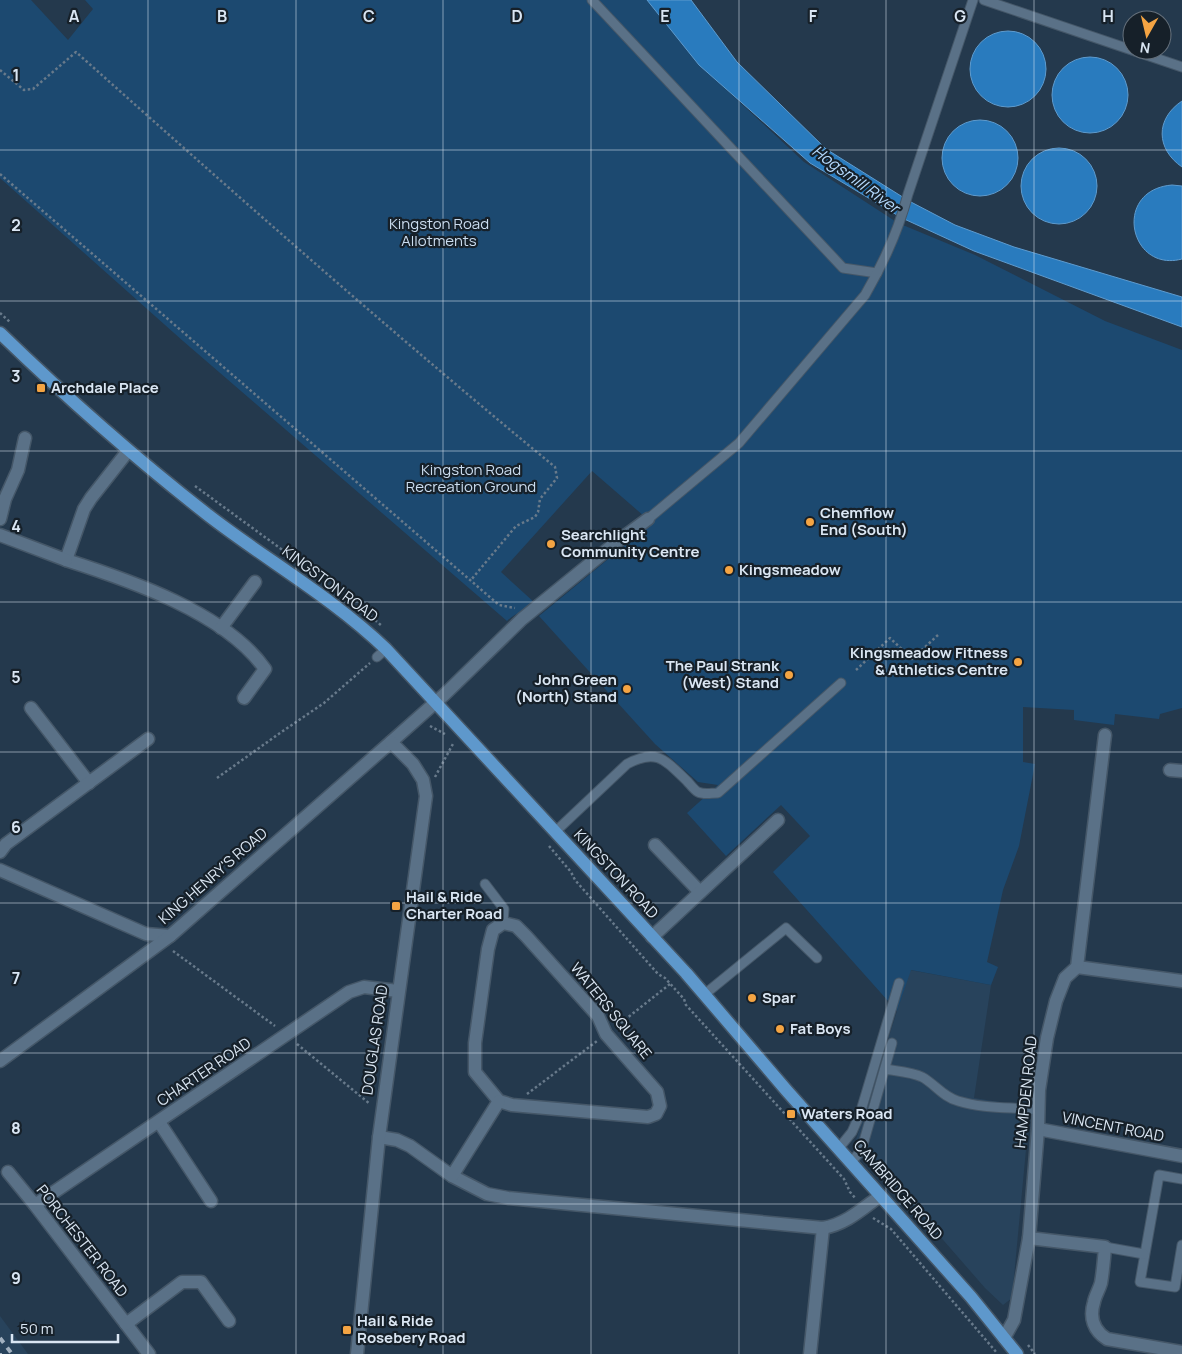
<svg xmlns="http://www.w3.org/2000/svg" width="1182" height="1354" font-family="Manrope,sans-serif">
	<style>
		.built { fill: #28435c }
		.green { fill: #1c4970 }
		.water { fill: #297bbe; stroke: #5e9bce }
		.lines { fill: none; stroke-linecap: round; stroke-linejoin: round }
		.service-casing { stroke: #455768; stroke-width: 11 }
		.minor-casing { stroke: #455768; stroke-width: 15 }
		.primary-casing { stroke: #455768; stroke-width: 15 }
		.path { stroke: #687a8b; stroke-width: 2.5; stroke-dasharray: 2.5 2.5; stroke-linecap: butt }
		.service { stroke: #5a7187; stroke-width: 9 }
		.minor { stroke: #5a7187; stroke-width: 12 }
		.primary { stroke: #5e98cc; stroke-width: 12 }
		.rail { stroke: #a2b1c0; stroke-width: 4; stroke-dasharray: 6 6; stroke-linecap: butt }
		.grid { fill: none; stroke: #dae6f3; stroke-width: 1; stroke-opacity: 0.55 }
		.poi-dot { fill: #f4a443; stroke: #162029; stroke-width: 2 }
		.labels { text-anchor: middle; stroke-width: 4.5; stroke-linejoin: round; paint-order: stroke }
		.park-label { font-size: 15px; fill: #cbddf0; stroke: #162029 }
		.poi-label { font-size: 15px; font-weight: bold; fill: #dae6f3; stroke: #162029; text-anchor: start }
		.street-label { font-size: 15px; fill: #dae6f3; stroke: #162029 }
		.water-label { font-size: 16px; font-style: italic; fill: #b5dafe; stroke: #162029 }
		.grid-label { font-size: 16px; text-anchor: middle; font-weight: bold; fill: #dae6f3; stroke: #162029; stroke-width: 4.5; stroke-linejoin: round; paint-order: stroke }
	</style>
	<rect width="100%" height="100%" fill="#24394d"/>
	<g class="built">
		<path d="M910,970l81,15 -17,113 56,9 -18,191 -9,7 -18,-17 -129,-148z"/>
		<path d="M0,1316l28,38h-28z"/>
	</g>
	<path class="green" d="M0,0h31l37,40 25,-31 -8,-9h562l53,65 104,97 94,61 77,32 130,66 77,29v358l-22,6 -1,5 -44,-5 -1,11 -40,-5v-10l-51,-3v55l12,2 -16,82 -16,44 -16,72 11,5 -7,18 -80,-15 -14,41 -124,-139 37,-36 -29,-31 -55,51 -39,-43 31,-28 -20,-3 -43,-38 -116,-128 113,-93 -60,-52 -91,101 34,31c-9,7 -20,10 -28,18l-324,-280 -183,-163z"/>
	<g class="water">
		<path d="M647,0h44l46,62 89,87 83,52 46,24 59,22 168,50v30l-208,-76 -72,-33 -92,-55 -111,-98z"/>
		<circle cx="1008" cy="69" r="38"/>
		<circle cx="1090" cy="95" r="38"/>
		<path d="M1182,101v66c-26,-18 -27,-48 0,-66z"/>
		<circle cx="980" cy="158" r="38"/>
		<circle cx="1059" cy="186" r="38"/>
		<path d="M1172,185l10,1v73c-53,14 -70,-69 -10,-74z"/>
	</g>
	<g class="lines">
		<g class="service-casing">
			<g id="service">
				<path d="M592,0l251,268 34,5"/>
				<path d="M984,0l198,67"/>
				<path d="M648,519l91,-76 126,-148c18,-31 34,-66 43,-101l65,-194"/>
				<path d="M377,657l9,-8"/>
				<path d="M555,832l72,-68c30,-16 38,-4 60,17 3,3 7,9 11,11 6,3 13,1 20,1l123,-110"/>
				<path d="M485,884l19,25 -1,14"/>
				<path d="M705,994l81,-66 31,30"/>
				<path d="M885,1069c11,2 27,3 37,8 13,7 21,20 36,24 26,8 54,6 81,9"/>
				<path d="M839,1148l13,-16 8,-18 39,-131"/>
				<path d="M851,1162l9,-10 4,-11 28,-98"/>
				<path d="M1182,1179l-23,-4 -19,107 35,5 7,-42"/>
				<path d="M1105,1247l39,7"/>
			</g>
		</g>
		<g class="minor-casing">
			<g id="minor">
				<path d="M128,451l-37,47 -7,11 -18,51c63,20 160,53 199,109l-21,29"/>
				<path d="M0,519l5,-20 13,-29 7,-32"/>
				<path d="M0,535l66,25"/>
				<path d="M221,628l34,-46"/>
				<path d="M31,708l58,75"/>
				<path d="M1170,770l12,1"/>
				<path d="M655,845l45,47"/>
				<path d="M0,852l6,-8 142,-105"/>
				<path d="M0,870l146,64 24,2"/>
				<path d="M503,923l13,3 10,10 72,80 8,18 51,58 3,14 -4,8 -8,3 -136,-12 -13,-4 -24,-29v-29l13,-94 5,-19z"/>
				<path d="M652,937l126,-117"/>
				<path d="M1077,967l105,14"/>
				<path d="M0,1061l170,-125 221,-194 54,-48 77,-75 96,-78 30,-22"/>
				<path d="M159,1122l52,79"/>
				<path d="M1038,1129l144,27"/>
				<path d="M379,1137l18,3 13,6 42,30 35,18 21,4 315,30c23,-4 39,-19 57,-32"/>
				<path d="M8,1172l27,33 114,149"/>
				<path d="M452,1176l47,-75"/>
				<path d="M35,1205l314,-213 15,-5 34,4"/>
				<path d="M1029,1238l76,9c-1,12 -2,25 -4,36 -2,7 -6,13 -7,19 -5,16 0,29 13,37l75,13"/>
				<path d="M126,1324l56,-42h19l28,39"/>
				<path d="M1004,1338l10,-18 15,-82 9,-109 1,-39 8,-52 9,-37 9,-23 12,-11 28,-232"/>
				<path d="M357,1354l22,-217 47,-341 -3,-16 -10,-16 -22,-22"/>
				<path d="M810,1354l13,-126"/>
			</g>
		</g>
		<g class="primary-casing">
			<path id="primary" d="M0,333c66,64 135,125 208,182 58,45 124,82 178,134l300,324 101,118 184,206 46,57"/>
		</g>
		<g class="path">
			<path d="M0,70l24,20 9,-1 43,-37c158,141 316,281 479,415l2,11 -17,21 -2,13 -3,5 -19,9 -45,54"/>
			<path d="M0,174l499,431 16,3"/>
			<path d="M0,313l11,10"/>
			<path d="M195,486l104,76"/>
			<path d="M360,607l22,19"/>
			<path d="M856,670l34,-32 22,21 26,-24"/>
			<path d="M430,726l15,8"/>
			<path d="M435,777l19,-35"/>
			<path d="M217,778l63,-45 44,-30 46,-40"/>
			<path d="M549,846l22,26 4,8 83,94 7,4 19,21 2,6 158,174 6,13 6,7"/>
			<path d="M173,951l102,75"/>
			<path d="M617,1026l53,-42"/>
			<path d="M297,1044l73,60"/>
			<path d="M527,1094l70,-53"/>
			<path d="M873,1218l18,11 106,124"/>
			<path d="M1028,1345l7,9"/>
		</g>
		<use href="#service" class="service"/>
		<use href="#minor" class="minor"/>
		<use href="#primary" class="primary"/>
		<g class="rail">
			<path d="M0,1338l12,16"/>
			<path d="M0,1353v1"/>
		</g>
	</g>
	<path class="grid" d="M148,0v1354M296,0v1354M443,0v1354M591,0v1354M739,0v1354M886,0v1354M1034,0v1354M0,150h1182M0,301h1182M0,451h1182M0,602h1182M0,752h1182M0,903h1182M0,1053h1182M0,1204h1182"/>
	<g class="poi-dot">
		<rect x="36" y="383" width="10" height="10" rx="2.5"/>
		<circle cx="810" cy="522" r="5"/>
		<circle cx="551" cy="544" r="5"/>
		<circle cx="729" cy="570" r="5"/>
		<circle cx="1018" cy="662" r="5"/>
		<circle cx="789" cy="675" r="5"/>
		<circle cx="627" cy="689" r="5"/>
		<rect x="391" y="901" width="10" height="10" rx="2.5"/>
		<circle cx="752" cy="998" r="5"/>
		<circle cx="780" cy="1029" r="5"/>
		<rect x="786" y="1109" width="10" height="10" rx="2.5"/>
		<rect x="342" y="1325" width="10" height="10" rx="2.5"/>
	</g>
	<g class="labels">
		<g class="park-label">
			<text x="439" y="229">Kingston Road<tspan x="439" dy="17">Allotments</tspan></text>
			<text x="471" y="475">Kingston Road<tspan x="471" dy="17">Recreation Ground</tspan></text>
		</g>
		<g class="poi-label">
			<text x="51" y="393">Archdale Place</text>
			<text x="820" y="518">Chemflow<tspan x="820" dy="17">End (South)</tspan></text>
			<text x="561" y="540">Searchlight<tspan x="561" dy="17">Community Centre</tspan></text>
			<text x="739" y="575">Kingsmeadow</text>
			<text x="1008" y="658" text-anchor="end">Kingsmeadow Fitness<tspan x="1008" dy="17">&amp; Athletics Centre</tspan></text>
			<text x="779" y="671" text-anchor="end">The Paul Strank<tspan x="779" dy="17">(West) Stand</tspan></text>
			<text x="617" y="685" text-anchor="end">John Green<tspan x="617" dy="17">(North) Stand</tspan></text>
			<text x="406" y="902">Hail &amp; Ride<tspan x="406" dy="17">Charter Road</tspan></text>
			<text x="762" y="1003">Spar</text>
			<text x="790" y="1034">Fat Boys</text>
			<text x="801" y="1119">Waters Road</text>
			<text x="357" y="1326">Hail &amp; Ride<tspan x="357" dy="17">Rosebery Road</tspan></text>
		</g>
		<g class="street-label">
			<text transform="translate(330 584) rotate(37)" y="5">KINGSTON ROAD</text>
			<text transform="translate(616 874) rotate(47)" y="5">KINGSTON ROAD</text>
			<text transform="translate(213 876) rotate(-41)" y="5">KING HENRY'S ROAD</text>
			<text transform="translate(611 1011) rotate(51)" y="5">WATERS SQUARE</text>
			<text transform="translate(375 1040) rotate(-82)" y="5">DOUGLAS ROAD</text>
			<text transform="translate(204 1072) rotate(-34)" y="5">CHARTER ROAD</text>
			<text transform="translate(1026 1092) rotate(-84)" y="5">HAMPDEN ROAD</text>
			<text transform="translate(1113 1127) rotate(11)" y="5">VINCENT ROAD</text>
			<text transform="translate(898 1190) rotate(49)" y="5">CAMBRIDGE ROAD</text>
			<text transform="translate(82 1241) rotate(52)" y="5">PORCHESTER ROAD</text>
		</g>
		<g class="water-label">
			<text transform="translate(856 179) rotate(36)" y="6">Hogsmill River</text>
		</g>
	</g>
	<g class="grid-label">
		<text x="74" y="22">A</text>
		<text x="222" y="22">B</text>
		<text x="369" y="22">C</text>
		<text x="517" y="22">D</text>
		<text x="665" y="22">E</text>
		<text x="813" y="22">F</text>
		<text x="960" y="22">G</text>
		<text x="1108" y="22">H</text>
		<text x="16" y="81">1</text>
		<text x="16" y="231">2</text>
		<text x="16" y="382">3</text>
		<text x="16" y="532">4</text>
		<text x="16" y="683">5</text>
		<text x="16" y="833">6</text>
		<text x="16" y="984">7</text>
		<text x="16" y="1134">8</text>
		<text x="16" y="1284">9</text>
	</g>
	<g transform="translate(1147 35) rotate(188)"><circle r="24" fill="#162029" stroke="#646f7a"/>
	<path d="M0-4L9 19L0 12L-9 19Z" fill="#f4a443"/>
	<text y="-8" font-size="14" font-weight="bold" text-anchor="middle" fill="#dae6f3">N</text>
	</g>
	<path d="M12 1334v8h106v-8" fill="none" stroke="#dae6f3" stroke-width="2.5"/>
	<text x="20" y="1334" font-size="15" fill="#dae6f3" stroke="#162029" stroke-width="4" paint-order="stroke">50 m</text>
</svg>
